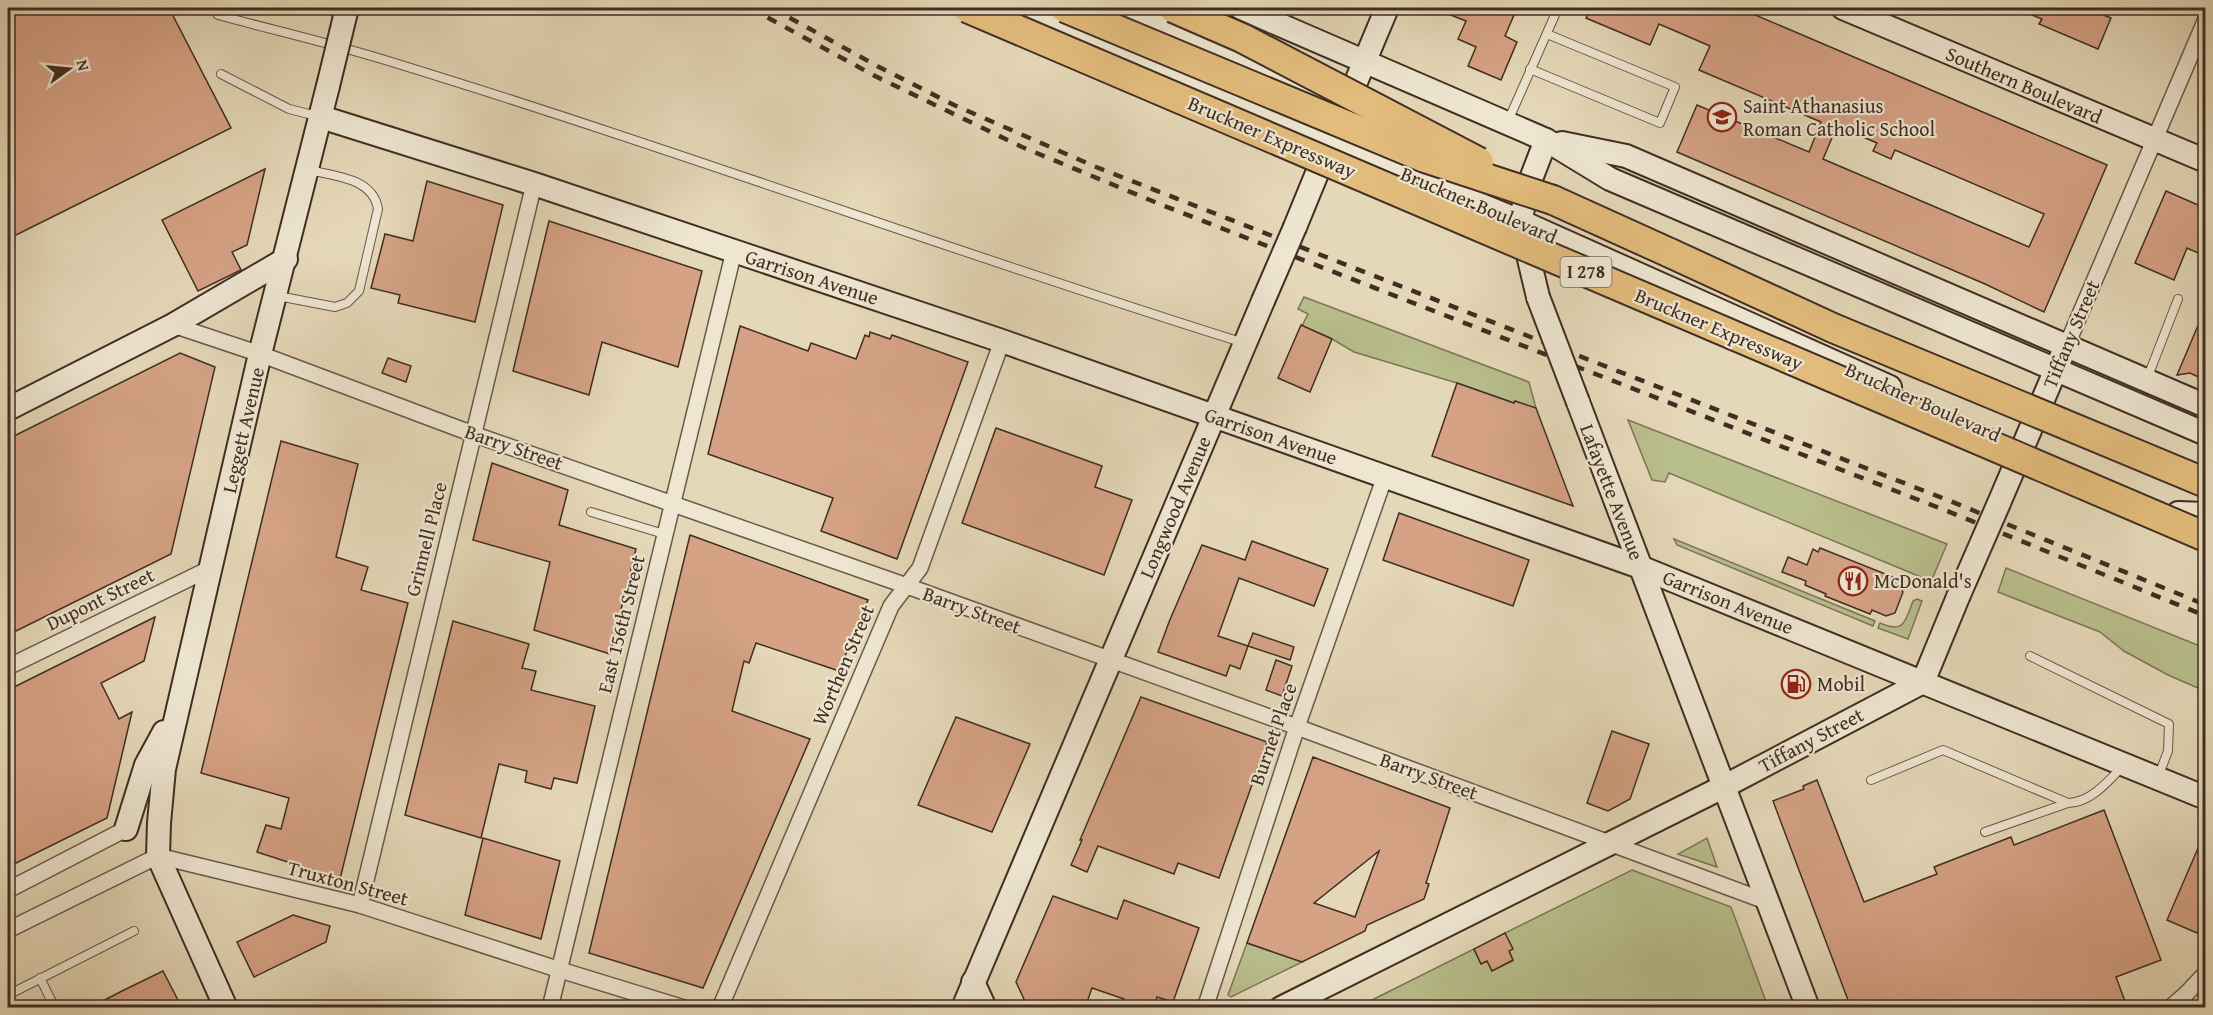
<svg xmlns="http://www.w3.org/2000/svg" width="2213" height="1015" font-family="'Gentium Book Plus',serif">
	<style>
		.green { fill: #b8be8c; stroke: #7c7658; stroke-width: 1.5 }
		.building { fill: #d5a285; stroke: #402e23; stroke-width: 1.5; fill-rule: evenodd }
		.lines { fill: none; stroke-linecap: round; stroke-linejoin: round }
		.lane-casing { stroke: #695848; stroke-width: 10 }
		.street-casing { stroke: #695848; stroke-width: 18 }
		.secondary-casing { stroke: #402e23; stroke-width: 26 }
		.highway-casing { stroke: #402e23; stroke-width: 32 }
		.lane { stroke: #eee6d1; stroke-width: 8 }
		.street { stroke: #eee6d1; stroke-width: 15 }
		.secondary { stroke: #eee6d1; stroke-width: 22 }
		.highway { stroke: #e2bc7c; stroke-width: 28 }
		.rail { stroke: #402e23; stroke-width: 4.5; stroke-dasharray: 10 10; stroke-linecap: butt }
		.secondary-bridge-casing { stroke: #402e23; stroke-width: 26; stroke-linecap: butt }
		.highway-bridge-casing { stroke: #402e23; stroke-width: 32; stroke-linecap: butt }
		.secondary-bridge { stroke: #eee6d1; stroke-width: 22 }
		.highway-bridge { stroke: #e2bc7c; stroke-width: 28 }
		.labels { text-anchor: middle; stroke-width: 4.5; stroke-linejoin: round; paint-order: stroke }
		.shield { fill: #eee6d1; stroke: #746557; stroke-width: 1.5 }
		.shield-label { font-size: 18px; font-weight: bold; fill: #402e23 }
		.street-label { font-size: 20px; fill: #402e23; stroke: #eee6d1 }
		.poi-label { font-size: 20px; fill: #402e23; stroke: #eee6d1; text-anchor: start }
	</style>
	<rect width="100%" height="100%" fill="#e5d8b8"/>
	<filter id="stains"><feTurbulence type="fractalNoise" baseFrequency=".00333" numOctaves="4"/><feColorMatrix values="0 0 0 0 .2 0 0 0 0 .09 0 0 0 0 .02 0 0 0 .5 -.17"/></filter>
	<radialGradient id="worn" r=".72"><stop offset=".6" stop-color="#630" stop-opacity="0"/><stop offset="1" stop-color="#630" stop-opacity=".3"/></radialGradient>
	<g class="green">
		<path d="M1304,297l225,85 7,26 -21,-7 -1,2 -57,-20 -103,-31 -22,-13 -30,-13 6,-12 -10,-5z"/>
		<path d="M1628,420l319,124 -17,40 -9,-7 -252,-104 -4,9 -13,-2z"/>
		<path d="M1674,539l201,82 -2,5 -196,-81z"/>
		<path d="M2006,568l199,80v43l-37,-16 -44,-24 -24,-19 -102,-40z"/>
		<path d="M1917,599l5,2 -14,38 -30,-11 2,-5c25,11 25,-2 33,-22z"/>
		<path d="M1707,838l10,29 -39,-13z"/>
		<path d="M1632,870l99,37 37,100 -412,1 118,-59 7,15 6,-3 5,10 21,-10 -4,-10 3,-2 -7,-16z"/>
		<path d="M1247,943l55,19 -71,35 -3,-2z"/>
	</g>
	<g class="building">
		<path d="M23,8h146l62,120 -223,111v-224z"/>
		<path d="M1433,8h84l-12,28 12,6 -16,38 -33,-14 8,-19 -18,-8 8,-18z"/>
		<path d="M1591,8h148l368,157 -63,147 -59,-28 -308,-132 20,-47 112,47 12,-30 -122,-52 11,-24 -51,-22 -9,21 -64,-27zM1837,126l40,17 -4,8 18,8 4,-9 149,64 -15,33 -206,-88z"/>
		<path d="M2015,8h71l25,10 -13,31 -59,-25 3,-5z"/>
		<path d="M265,169l-18,76 -15,7 9,18 -43,21 -36,-71z"/>
		<path d="M427,181l76,24 -28,117 -77,-19 2,-8 -29,-7 14,-54 28,7z"/>
		<path d="M2166,191l39,17v48l-18,-8 -13,32 -39,-17z"/>
		<path d="M549,221l153,50 -24,96 -76,-25 -13,53 -76,-24z"/>
		<path d="M2205,309v71l-15,-7 -13,2z"/>
		<path d="M1301,325l31,14 -22,53 -32,-14z"/>
		<path d="M740,326l68,25 3,-8 45,16 9,-24 4,2 1,-5 20,7 2,-4 76,27 -71,197 -76,-28 12,-33 -125,-44z"/>
		<path d="M180,353l35,14 -44,187 -163,81v-196z"/>
		<path d="M388,358l23,8 -5,16 -24,-9z"/>
		<path d="M1457,383l57,20 1,-2 21,7 37,98 -141,-50z"/>
		<path d="M996,428l106,38 -7,21 37,13 -28,75 -142,-52z"/>
		<path d="M281,441l77,23 -22,93 32,10 -7,23 47,13 -68,276 -83,-27 9,-27 15,4 8,-31 -88,-25z"/>
		<path d="M492,463l76,27 -9,35 77,24 -26,105 -76,-24 16,-68 -77,-22z"/>
		<path d="M1399,513l130,47 -16,46 -130,-46z"/>
		<path d="M690,535l178,65 -29,71 -83,-28 -7,20 -5,-2 -12,50 78,28 -107,249 -114,-35z"/>
		<path d="M1252,541l76,28 -14,37 -75,-28 -21,58 30,10 -8,23 -10,-4 -4,11 -68,-24 11,-30 33,-77 43,15z"/>
		<path d="M1820,548l78,31 5,13 -8,21 -9,3 -14,-6 -2,4 -45,-18 1,-2 -21,-9 1,-4 -24,-9 6,-15 19,8 6,-16 5,3z"/>
		<path d="M155,617l-11,44 -43,22 18,36 13,-7 -25,106 -99,49v-177z"/>
		<path d="M453,621l76,23 -7,24 14,3 -5,19 64,16 -18,77 -23,-5 -3,11 -26,-7 2,-11 -28,-7 -18,74 -76,-23z"/>
		<path d="M1253,633l41,14 -4,13 -42,-14z"/>
		<path d="M1276,660l16,6 -10,30 -16,-6z"/>
		<path d="M1141,697l126,45 -48,136 -41,-15 -4,11 -76,-28 -11,26 -16,-7 11,-25h-2z"/>
		<path d="M956,717l74,27 -38,88 -74,-27z"/>
		<path d="M1612,731l37,13 -19,55 -22,12 -21,-8z"/>
		<path d="M1313,757l137,51 -24,75 3,1 -5,15 -57,26 -2,6 -63,31 -55,-19zM1379,851l-24,66 -41,-14z"/>
		<path d="M1817,780l47,122 73,-28 -3,-7 77,-30 3,8 90,-35 57,150 -45,17 10,27 -9,4h-266l-78,-207 31,-12 -1,-3z"/>
		<path d="M2205,832v82l-8,19 -30,-13z"/>
		<path d="M483,838l77,23 -19,78 -76,-24z"/>
		<path d="M1053,896l64,23 7,-19 75,28 -26,74 -16,-5 -3,11h-34l4,-9 -32,-11 -7,20h-57l-12,-26z"/>
		<path d="M293,915l37,11 -4,16 -72,35 -17,-35z"/>
		<path d="M1505,933l8,16 -4,2 4,9 -21,11 -5,-10 -6,3 -7,-15z"/>
		<path d="M163,971l19,37h-93l35,-18z"/>
	</g>
	<g class="lines">
		<g class="lane-casing">
			<g id="lane">
				<path d="M212,8l6,7c55,15 112,28 167,45 288,88 571,193 859,283"/>
				<path d="M1530,69l130,54 15,-36 -128,-53"/>
				<path d="M221,74l68,35 28,7"/>
				<path d="M1508,121l50,-113"/>
				<path d="M278,296l57,11 12,-4 12,-12 19,-82c-5,-31 -43,-33 -69,-39"/>
				<path d="M2147,379l31,-80"/>
				<path d="M591,512l73,22"/>
				<path d="M2030,656l139,68 -1,27 -10,26"/>
				<path d="M1871,780l72,-30 125,53c21,0 39,-20 53,-35"/>
				<path d="M1985,832l83,-29"/>
				<path d="M40,978l15,30"/>
				<path d="M8,995l126,-64"/>
				<path d="M8,995l6,13"/>
			</g>
		</g>
		<g class="street-casing">
			<g id="street">
				<path d="M173,325l87,29 213,80 434,152 390,141 471,175"/>
				<path d="M2066,347l140,-328"/>
				<path d="M8,667l203,-99"/>
				<path d="M8,890l118,-61"/>
				<path d="M360,905l174,-721"/>
				<path d="M8,930l150,-74 202,49 197,64 127,39"/>
				<path d="M550,1008l184,-757"/>
				<path d="M720,1008l171,-402 29,-38 82,-227"/>
				<path d="M1205,1008l92,-281 88,-251"/>
				<path d="M2170,1008l16,-14 20,-21"/>
			</g>
		</g>
		<g class="secondary-casing">
			<g id="secondary">
				<path d="M1012,8l232,95 86,40 190,78 370,166"/>
				<path d="M1124,8l131,55 90,46 35,14"/>
				<path d="M1241,8l305,132 64,39 596,255"/>
				<path d="M1843,8l363,153"/>
				<path d="M1345,108l42,-100"/>
				<path d="M321,117l213,67 468,157 638,226 566,231"/>
				<path d="M1562,143l64,13 580,250"/>
				<path d="M1295,227l34,-83"/>
				<path d="M1538,297l-18,-76 9,-37 17,-44"/>
				<path d="M1578,402l230,606"/>
				<path d="M8,409l165,-84 113,-66"/>
				<path d="M1999,503l63,-148"/>
				<path d="M2178,513l28,1"/>
				<path d="M126,829l20,-64 18,-33"/>
				<path d="M973,982l12,26"/>
				<path d="M226,1008l-68,-152 1,-33 5,-54 96,-415 68,-268"/>
				<path d="M963,1008l300,-707"/>
				<path d="M1281,1008l444,-222 198,-104 35,-85"/>
			</g>
		</g>
		<g class="highway-casing">
			<path id="highway" d="M1553,200l117,53"/>
		</g>
		<use href="#lane" class="lane"/>
		<use href="#street" class="street"/>
		<use href="#secondary" class="secondary"/>
		<use href="#highway" class="highway"/>
		<g class="rail">
			<path d="M750,8l125,68 147,71 140,58 785,306 259,105"/>
			<path d="M772,8l107,59 75,38 142,62 854,334 256,104"/>
		</g>
		<g class="secondary-bridge-casing">
			<g id="secondary-bridge">
				<path d="M328,86l19,-78"/>
				<path d="M1538,297l40,105"/>
				<path d="M1263,301l32,-74"/>
				<path d="M1958,597l41,-94"/>
			</g>
		</g>
		<g class="highway-bridge-casing">
			<g id="highway-bridge">
				<path d="M967,8l1239,529"/>
				<path d="M1065,8l360,150 128,42"/>
				<path d="M1173,8l69,30 237,124"/>
				<path d="M1670,253l163,75 373,155"/>
			</g>
		</g>
		<use href="#secondary-bridge" class="secondary-bridge"/>
		<use href="#highway-bridge" class="highway-bridge"/>
	</g>
	<defs>
		<g id="school-ring" transform="scale(1.5)"><circle r="9.5" fill="#eee6d1" stroke="#8f2418" stroke-width="1.5"/><path d="M0-5L7-2L0 1L-7-2ZM-4 1L0 2.5L4 1V4Q0 6-4 4Z" fill="#8f2418"/></g>
		<g id="restaurant-ring" transform="scale(1.5)"><circle r="9.5" fill="#eee6d1" stroke="#8f2418" stroke-width="1.5"/><path d="M-5-6h1v4h1v-4h1v4h1v-4h1v5L-1.5 .5V6h-2V.5L-5-1ZM5-6V6H3V1.5H1.5Q1.5-4 5-6Z" fill="#8f2418"/></g>
		<g id="fuel-ring" transform="scale(1.5)"><circle r="9.5" fill="#eee6d1" stroke="#8f2418" stroke-width="1.5"/><path d="M-5.5-6h7V0h2V4h1.3V-2.5L3-4.5l.8-.8L6-3V5H2.5V1h-1V6h-7ZM-4.2-4.7v3.2H.2V-4.7Z" fill="#8f2418"/></g>
	</defs>
	<g fill-rule="evenodd">
		<use href="#school-ring" x="1722" y="117"/>
		<use href="#restaurant-ring" x="1853" y="581"/>
		<use href="#fuel-ring" x="1796" y="684"/>
	</g>
	<g class="labels">
		<rect class="shield" x="1560.5" y="257" width="51" height="30" rx="4.5"/>
		<g class="shield-label">
			<text x="1586" y="278">I 278</text>
		</g>
		<g class="street-label">
			<text transform="translate(2024 85) rotate(23)" y="7">Southern Boulevard</text>
			<text transform="translate(1272 137) rotate(23)" y="7">Bruckner Expressway</text>
			<text transform="translate(1479 205) rotate(23)" y="7">Bruckner Boulevard</text>
			<text transform="translate(812 277) rotate(18)" y="7">Garrison Avenue</text>
			<text transform="translate(1719 329) rotate(23)" y="7">Bruckner Expressway</text>
			<text transform="translate(2071 334) rotate(-67)" y="7">Tiffany Street</text>
			<text transform="translate(1923 402) rotate(24)" y="7">Bruckner Boulevard</text>
			<text transform="translate(243 430) rotate(-77)" y="7">Leggett Avenue</text>
			<text transform="translate(1271 436) rotate(19)" y="7">Garrison Avenue</text>
			<text transform="translate(514 447) rotate(19)" y="7">Barry Street</text>
			<text transform="translate(1612 492) rotate(69)" y="7">Lafayette Avenue</text>
			<text transform="translate(1175 507) rotate(-67)" y="7">Longwood Avenue</text>
			<text transform="translate(426 539) rotate(-76)" y="7">Grinnell Place</text>
			<text transform="translate(100 599) rotate(-26)" y="7">Dupont Street</text>
			<text transform="translate(1728 602) rotate(22)" y="7">Garrison Avenue</text>
			<text transform="translate(972 610) rotate(20)" y="7">Barry Street</text>
			<text transform="translate(621 624) rotate(-76)" y="7">East 156th Street</text>
			<text transform="translate(843 665) rotate(-67)" y="7">Worthen Street</text>
			<text transform="translate(1273 734) rotate(-71)" y="7">Burnet Place</text>
			<text transform="translate(1811 740) rotate(-28)" y="7">Tiffany Street</text>
			<text transform="translate(1429 776) rotate(20)" y="7">Barry Street</text>
			<text transform="translate(348 883) rotate(15)" y="7">Truxton Street</text>
		</g>
		<g class="poi-label">
			<text x="1743" y="113">Saint Athanasius<tspan x="1743" dy="23">Roman Catholic School</tspan></text>
			<text x="1874" y="588">McDonald's</text>
			<text x="1817" y="691">Mobil</text>
		</g>
	</g>
	<rect width="2213" height="1015" fill="none" stroke="#e5d8b8" stroke-width="30"/>
	<rect x="9" y="9" width="2195" height="997" fill="none" stroke="#402e23" stroke-width="3"/>
	<rect x="15" y="15" width="2183" height="985" fill="none" stroke="#402e23" stroke-width="1.5"/>
	<g transform="translate(69 69) rotate(75)" stroke="#eee6d1" stroke-width="4.5" paint-order="stroke">
	<path d="M0-4.5L10 22L0 15L-10 22Z" fill="#402e23"/>
	<text y="-9" font-size="16" font-weight="bold" text-anchor="middle" fill="#402e23">N</text>
	</g>
	<rect width="100%" height="100%" filter="url(#stains)"/>
	<rect width="100%" height="100%" fill="url(#worn)"/>
</svg>
